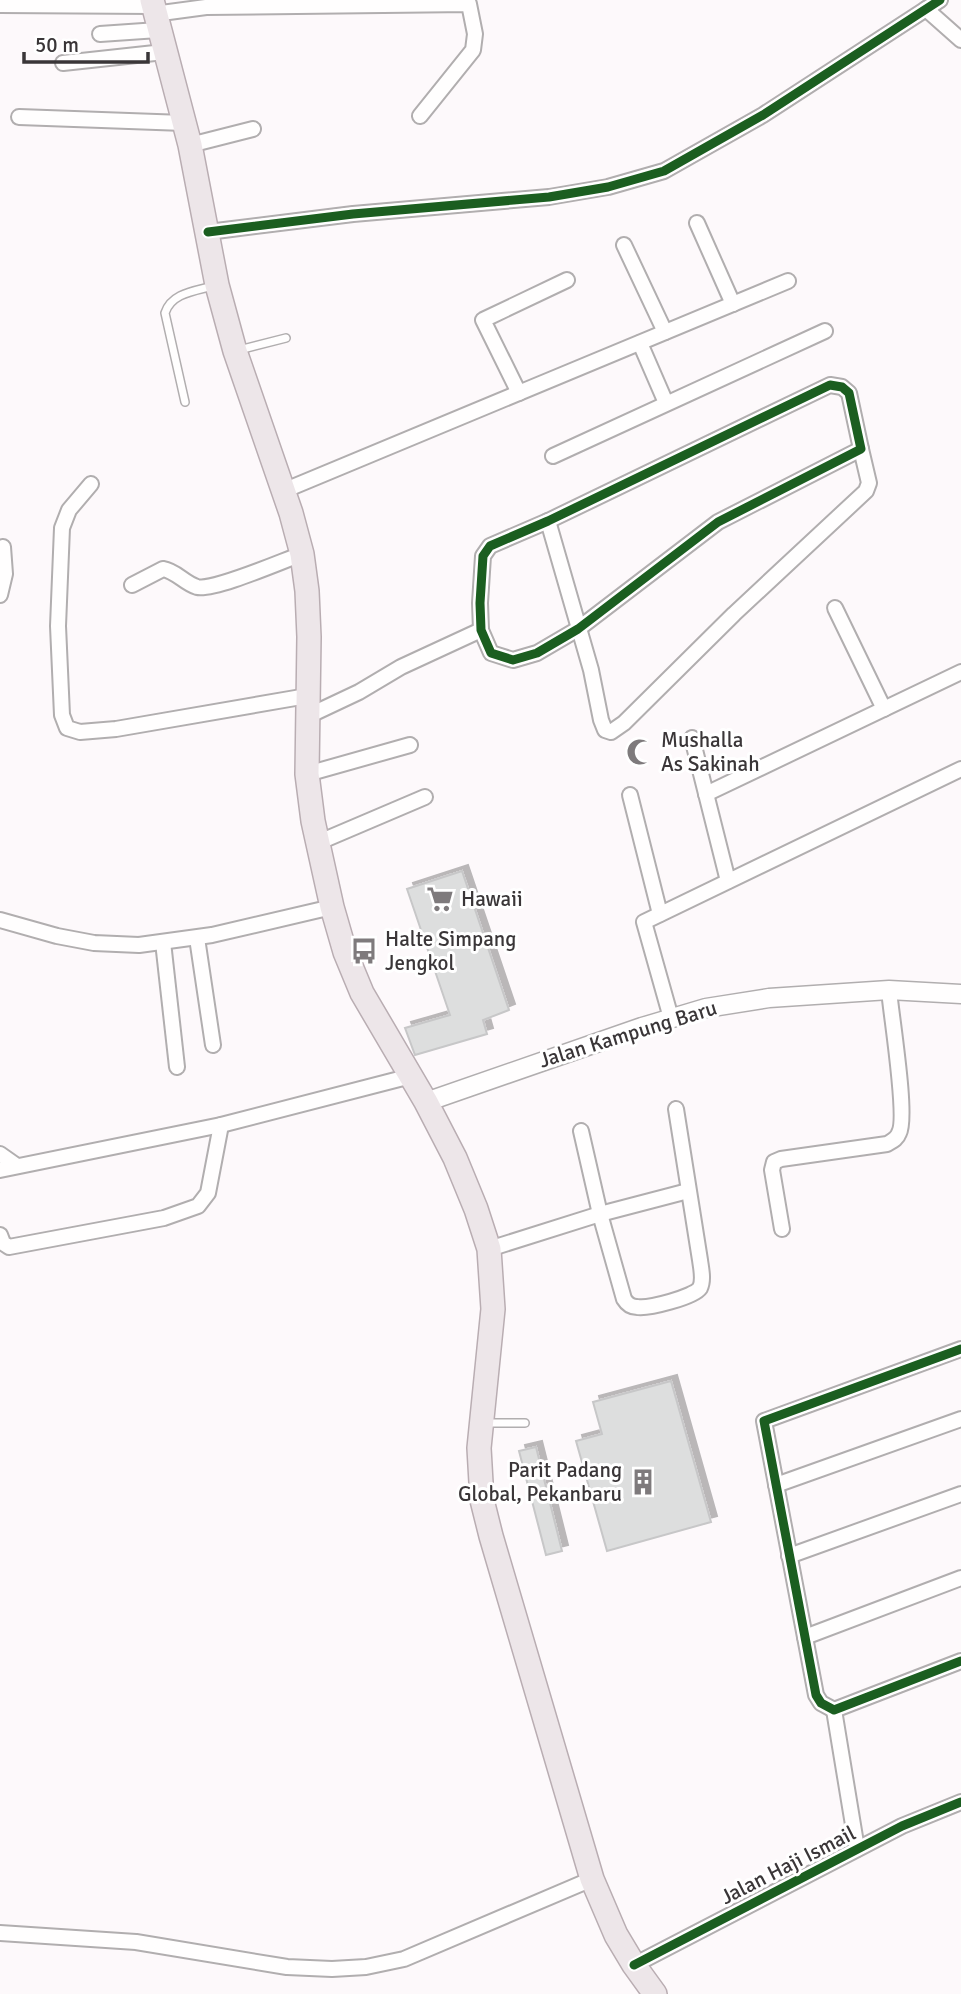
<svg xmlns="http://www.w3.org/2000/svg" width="961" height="1994" font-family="Signika,sans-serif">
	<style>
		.building { fill: #dddede; stroke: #c7c7c8; stroke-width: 2; filter: url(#shadow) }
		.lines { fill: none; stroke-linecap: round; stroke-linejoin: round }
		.service-casing { stroke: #b1aeaf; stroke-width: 10 }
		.minor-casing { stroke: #b1aeaf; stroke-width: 18 }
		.tertiary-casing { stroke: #b1aeaf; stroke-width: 21 }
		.primary-casing { stroke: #b9adb2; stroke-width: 26 }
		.service { stroke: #fffefe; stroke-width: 7 }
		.minor { stroke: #fffefe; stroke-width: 14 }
		.tertiary { stroke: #fffefe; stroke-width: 18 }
		.primary { stroke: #ede6e9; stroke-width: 23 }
		.cycleway-casing { stroke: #fff; stroke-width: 13 }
		.cycleway { stroke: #1b5e20; stroke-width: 9 }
		.labels { text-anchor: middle; stroke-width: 6; stroke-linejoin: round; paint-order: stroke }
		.poi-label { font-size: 21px; fill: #3a3638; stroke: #fff; text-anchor: start }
		.street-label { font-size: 21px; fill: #3a3638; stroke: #fff }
	</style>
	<defs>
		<filter id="shadow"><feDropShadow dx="6" dy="-6" stdDeviation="0" flood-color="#0004"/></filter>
	</defs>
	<rect width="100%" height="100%" fill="#fdf9fb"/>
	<g class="building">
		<path d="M462,871l47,139 -26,10 4,14 -72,21 -10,-27 45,-13 -43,-126z"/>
		<path d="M671,1381l40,141 -104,29 -31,-110 26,-7 -9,-32z"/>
		<path d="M536,1447l26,104 -16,4 -27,-104z"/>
	</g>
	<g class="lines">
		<g class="service-casing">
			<g id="service">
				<path d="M239,350l47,-12"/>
				<path d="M185,402l-20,-89c6,-20 30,-22 48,-27"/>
				<path d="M484,1423h41"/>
			</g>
		</g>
		<g class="minor-casing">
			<g id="minor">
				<path d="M0,5l153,1"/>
				<path d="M926,9l35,31"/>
				<path d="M154,14l52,-7 263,-3 6,30 -2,16 -53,66"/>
				<path d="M100,34l58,-4"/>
				<path d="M63,63l101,-11"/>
				<path d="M19,117l165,6"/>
				<path d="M190,145l63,-16"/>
				<path d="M697,223l36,81"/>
				<path d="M208,232l145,-18 196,-17 59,-10 56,-16 99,-56 177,-115"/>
				<path d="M624,245l41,87"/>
				<path d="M640,343l26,60"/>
				<path d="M830,385l12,2 7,6 12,56 -143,73 -140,107 -41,24 -24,7 -22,-7 -10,-23 -1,-27 3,-47 7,-10 58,-25z"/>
				<path d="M519,393l-36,-73 84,-40"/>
				<path d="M553,456l272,-125"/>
				<path d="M91,484l-22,26 -7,18 -4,98 4,89 5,13 13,4 36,-3 191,-33"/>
				<path d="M283,491l505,-210"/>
				<path d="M548,521l43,149 10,50 4,10 6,2 13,-9 110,-109 132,-123 3,-8 -8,-34"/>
				<path d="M132,585l31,-16c13,2 21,14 34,18 17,4 85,-26 105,-33"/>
				<path d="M0,595l5,-21 -2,-27"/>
				<path d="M835,608l49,101"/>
				<path d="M306,717l53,-25 42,-25 80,-37"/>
				<path d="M692,738l36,143"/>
				<path d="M307,774l103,-29"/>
				<path d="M706,794l255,-122"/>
				<path d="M630,795l30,119"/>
				<path d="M317,843l108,-46"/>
				<path d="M0,920l57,16 37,7 45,2 73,-10 120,-28"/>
				<path d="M197,938l16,107"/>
				<path d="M163,942l14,125"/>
				<path d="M671,1018l-27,-96 317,-153"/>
				<path d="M581,1131l19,83 24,85c3,5 7,8 13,8 11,2 57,-10 63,-19 4,-8 1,-20 0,-28l-24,-151"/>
				<path d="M0,1154l17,12"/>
				<path d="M0,1170l221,-45 190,-49"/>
				<path d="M782,1229l-10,-59 2,-8 7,-3 106,-15c5,-3 10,-5 12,-11 9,-16 -8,-118 -10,-143"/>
				<path d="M0,1235l3,8 6,4 155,-29 34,-12 10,-13 13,-68"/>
				<path d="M489,1249l111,-35 88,-23"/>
				<path d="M961,1349l-197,72 52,274 5,8 13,7 127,-49"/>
				<path d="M776,1485l185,-66"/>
				<path d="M789,1556l172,-62"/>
				<path d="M805,1637l156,-59"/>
				<path d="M834,1710l23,139"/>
				<path d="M0,1933l136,9 151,25 45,2 34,-2 38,-8 188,-80"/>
				<path d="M634,1965l268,-139 59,-24"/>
			</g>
		</g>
		<g class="tertiary-casing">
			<path id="tertiary" d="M426,1102l216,-75 64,-19 63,-10 120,-8 72,4"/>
		</g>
		<g class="primary-casing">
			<path id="primary" d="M152,0l38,145 27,140 18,66 56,162 11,41 5,37 2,46 -2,137 6,47 19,86 13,45 17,41 64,109 29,56 21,51 13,40 4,60 -14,139 3,52 9,36 101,343 24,56 18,30 21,29"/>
		</g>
		<use href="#service" class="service"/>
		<use href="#minor" class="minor"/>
		<use href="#tertiary" class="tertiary"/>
		<use href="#primary" class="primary"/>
		<g class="cycleway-casing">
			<g id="cycleway">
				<path d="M208,232l145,-18 196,-17 59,-10 56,-16 99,-56 177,-115"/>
				<path d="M830,385l12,2 7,6 12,56 -143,73 -140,107 -41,24 -24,7 -22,-7 -10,-23 -1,-27 3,-47 7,-10 58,-25z"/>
				<path d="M961,1349l-197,72 52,274 5,8 13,7 127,-49"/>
				<path d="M634,1965l268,-139 59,-24"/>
			</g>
		</g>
		<use href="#cycleway" class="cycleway"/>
	</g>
	<defs>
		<g id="mosque-bare" transform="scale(2.1)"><path d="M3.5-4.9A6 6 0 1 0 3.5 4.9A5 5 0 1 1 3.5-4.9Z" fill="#7e7a7c" stroke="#fff" stroke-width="2.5" paint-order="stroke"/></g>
		<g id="supermarket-bare" transform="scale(2.1)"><path d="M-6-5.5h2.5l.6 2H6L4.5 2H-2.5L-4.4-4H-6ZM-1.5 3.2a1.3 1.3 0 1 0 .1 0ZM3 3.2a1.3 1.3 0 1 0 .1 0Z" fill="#7e7a7c" stroke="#fff" stroke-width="2.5" paint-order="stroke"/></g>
		<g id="bus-bare" transform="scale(2.1)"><path d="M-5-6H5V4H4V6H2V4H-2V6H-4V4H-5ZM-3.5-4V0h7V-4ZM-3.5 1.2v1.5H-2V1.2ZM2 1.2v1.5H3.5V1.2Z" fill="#7e7a7c" stroke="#fff" stroke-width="2.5" paint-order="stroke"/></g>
		<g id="building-bare" transform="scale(2.1)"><path d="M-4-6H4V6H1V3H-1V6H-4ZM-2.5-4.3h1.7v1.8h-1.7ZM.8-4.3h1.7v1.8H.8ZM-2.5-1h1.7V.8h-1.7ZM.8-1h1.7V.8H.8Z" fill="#7e7a7c" stroke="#fff" stroke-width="2.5" paint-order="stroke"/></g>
	</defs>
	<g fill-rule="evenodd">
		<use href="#mosque-bare" x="640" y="752"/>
		<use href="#supermarket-bare" x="440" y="899"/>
		<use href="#bus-bare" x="364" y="951"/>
		<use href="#building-bare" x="643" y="1482"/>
	</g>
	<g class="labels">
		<g class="poi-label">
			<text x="661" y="747">Mushalla<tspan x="661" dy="24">As Sakinah</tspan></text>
			<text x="461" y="906">Hawaii</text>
			<text x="385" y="946">Halte Simpang<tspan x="385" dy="24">Jengkol</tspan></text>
			<text x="622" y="1477" text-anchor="end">Parit Padang<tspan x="622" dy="24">Global, Pekanbaru</tspan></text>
		</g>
		<g class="street-label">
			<text transform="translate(628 1034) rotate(-17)" y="7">Jalan Kampung Baru</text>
			<text transform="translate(788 1865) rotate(-27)" y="7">Jalan Haji Ismail</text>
		</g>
	</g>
	<path d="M24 52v10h124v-10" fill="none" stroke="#3a3638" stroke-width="3.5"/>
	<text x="35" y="52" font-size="21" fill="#3a3638" stroke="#ffffff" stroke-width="5" paint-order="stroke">50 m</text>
</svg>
